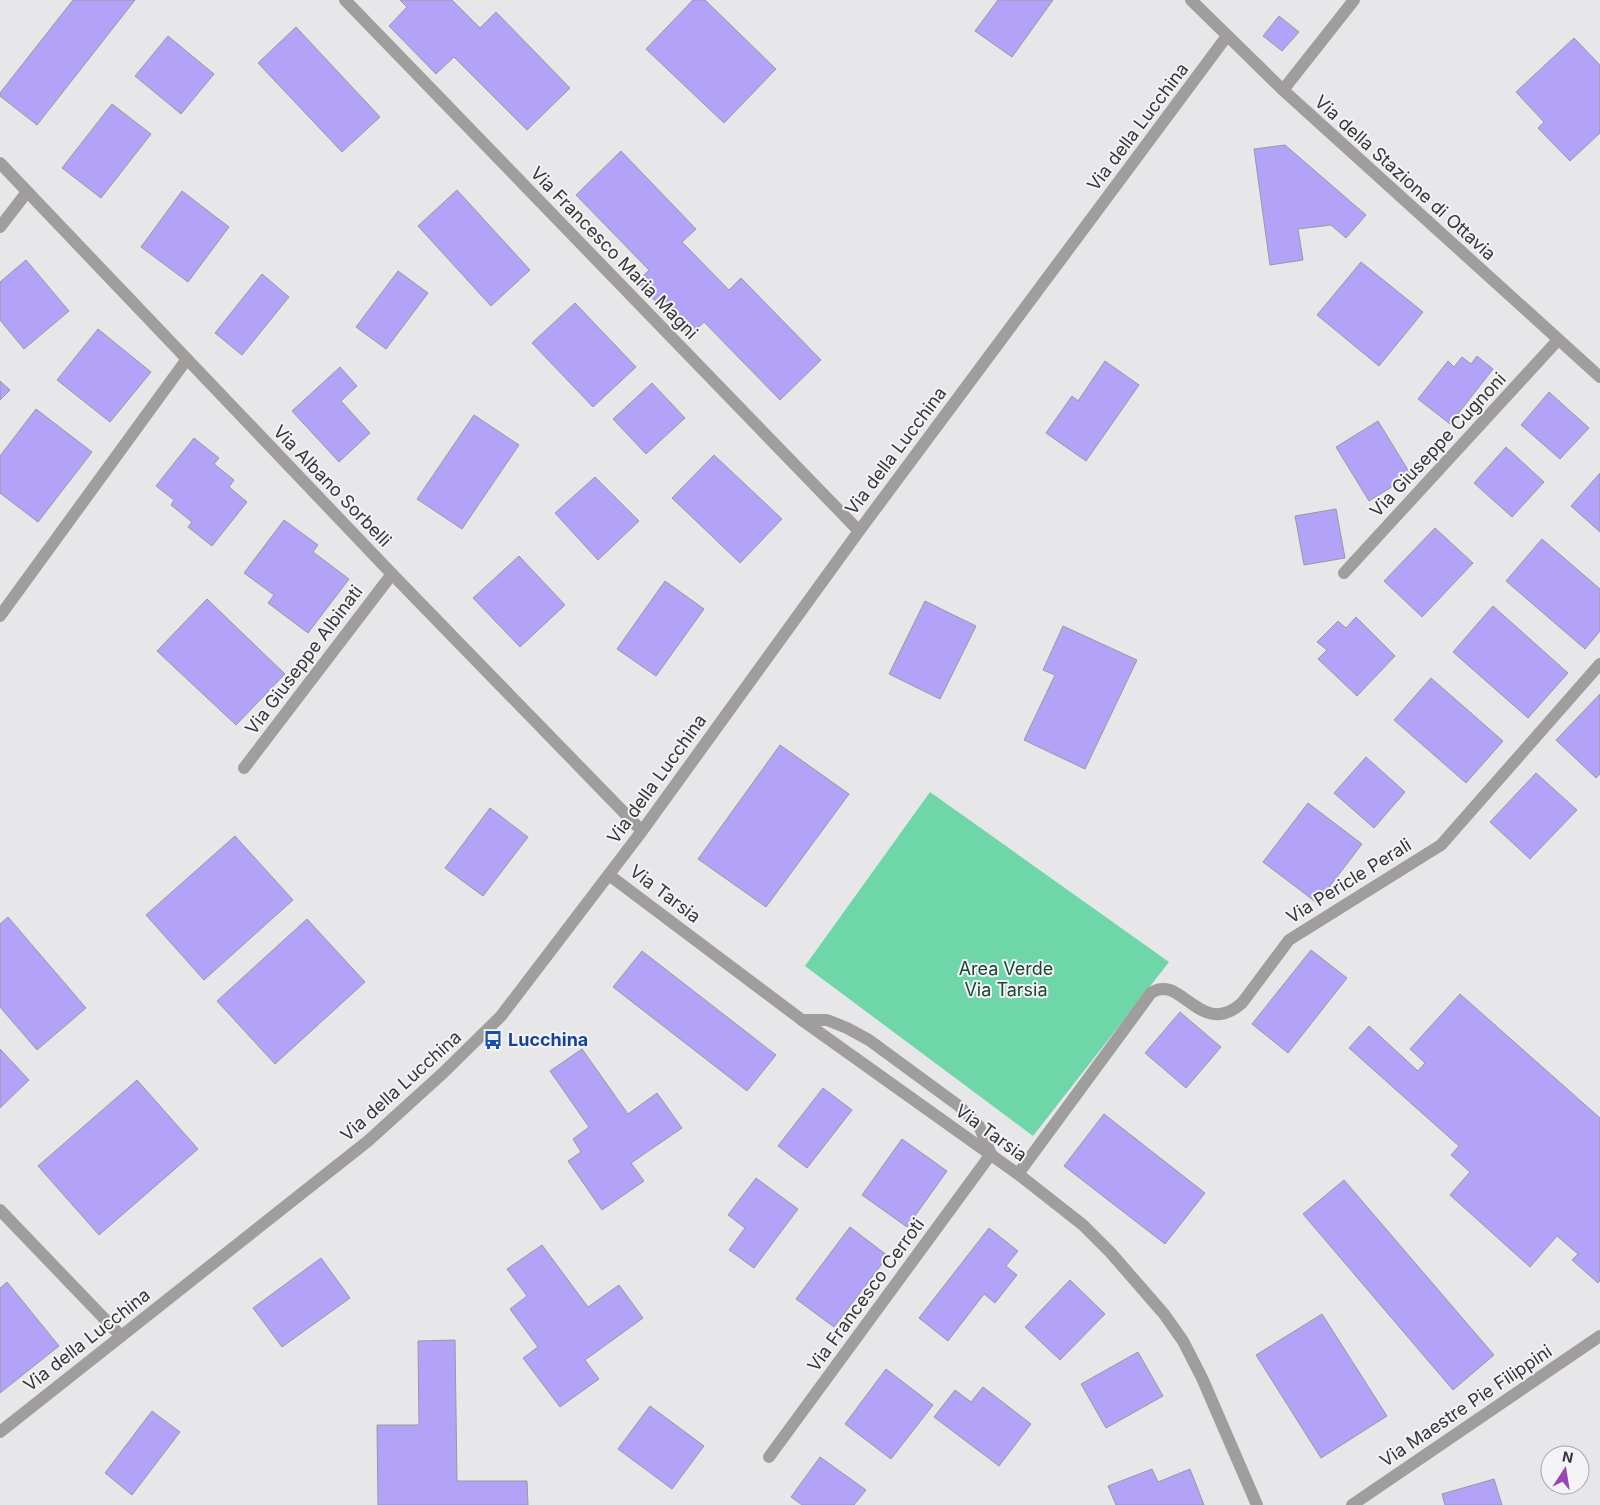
<svg xmlns="http://www.w3.org/2000/svg" width="1600" height="1505" font-family="Inter,sans-serif">
	<style>
		.green { fill: #6fd6aa }
		.building { fill: #b2a3f9; stroke: #9a999c }
		.lines { fill: none; stroke-linecap: round; stroke-linejoin: round }
		.service { stroke: #9f9e9d; stroke-width: 12 }
		.minor { stroke: #9f9e9d; stroke-width: 12 }
		.labels { text-anchor: middle; stroke-width: 4; stroke-linejoin: round; paint-order: stroke }
		.street-label { font-size: 18px; fill: #363637; stroke: #f4f4f7 }
		.park-label { font-size: 18px; fill: #174633; stroke: #f4f4f7 }
		.transit-label { font-size: 18px; font-weight: bold; fill: #164399; stroke: #f4f4f7; text-anchor: start }
	</style>
	<rect width="100%" height="100%" fill="#e7e7ea"/>
	<path class="green" d="M930,792l239,170 -136,174 -228,-170z"/>
	<g class="building">
		<path d="M73,0h62l-98,125 -37,-29v-3z"/>
		<path d="M400,0h52l28,28 16,-16 74,76 -43,42 -73,-73 -18,17 -47,-48 18,-19z"/>
		<path d="M693,0h12l71,69 -52,54 -78,-74z"/>
		<path d="M998,0h55l-41,57 -37,-26z"/>
		<path d="M1279,16l20,16 -17,19 -19,-15z"/>
		<path d="M296,27l84,90 -38,35 -84,-89z"/>
		<path d="M168,36l46,38 -33,40 -46,-38z"/>
		<path d="M1574,38l26,27v68l-30,28 -32,-33 6,-6 -28,-30z"/>
		<path d="M112,104l39,30 -50,64 -39,-30z"/>
		<path d="M1285,145l81,70 -20,23 -15,-13 -33,4 5,31 -33,5 -16,-116z"/>
		<path d="M621,151l75,78 -14,13 47,48 12,-12 80,82 -41,40 -76,-78 -15,14 -52,-54 12,-12 -73,-75z"/>
		<path d="M457,190l73,80 -39,36 -73,-80z"/>
		<path d="M182,191l47,36 -41,55 -47,-35z"/>
		<path d="M26,260l43,51 -45,38 -24,-29v-38z"/>
		<path d="M1361,262l62,50 -44,54 -62,-51z"/>
		<path d="M398,271l30,22 -42,56 -30,-22z"/>
		<path d="M262,274l27,23 -47,58 -27,-22z"/>
		<path d="M575,303l61,64 -43,40 -61,-64z"/>
		<path d="M98,329l53,43 -41,50 -53,-42z"/>
		<path d="M1477,356l16,13 -43,55 -32,-25 30,-38 6,6 8,-10 9,7z"/>
		<path d="M1105,361l34,24 -53,76 -40,-28 26,-37 6,5z"/>
		<path d="M340,367l17,19 -16,15 29,32 -31,29 -47,-51z"/>
		<path d="M0,381l10,9 -10,10z"/>
		<path d="M652,383l33,35 -39,36 -33,-35z"/>
		<path d="M1549,392l40,36 -29,31 -39,-34z"/>
		<path d="M36,409l56,43 -54,70 -38,-29v-37z"/>
		<path d="M474,415l45,30 -57,84 -45,-30z"/>
		<path d="M1378,421l33,54 -42,26 -33,-54z"/>
		<path d="M194,438l25,20 -5,6 20,16 -5,7 18,15 -35,44 -24,-19 4,-5 -21,-17 3,-5 -18,-14z"/>
		<path d="M1506,447l38,35 -32,35 -38,-34z"/>
		<path d="M714,455l68,64 -42,44 -68,-65z"/>
		<path d="M1600,473v59l-29,-26z"/>
		<path d="M595,477l44,44 -41,39 -43,-47z"/>
		<path d="M1336,509l9,49 -41,7 -9,-49z"/>
		<path d="M284,520l34,25 -5,7 36,27 -41,54 -40,-30 6,-8 -30,-22z"/>
		<path d="M1435,528l38,35 -51,54 -38,-36z"/>
		<path d="M1542,539l58,50v42l-15,18 -79,-68z"/>
		<path d="M519,556l46,49 -45,42 -47,-49z"/>
		<path d="M665,581l39,28 -48,67 -39,-27z"/>
		<path d="M207,599l78,75 -49,51 -79,-74z"/>
		<path d="M925,601l51,25 -36,73 -51,-25z"/>
		<path d="M1493,606l75,67 -40,45 -75,-66z"/>
		<path d="M1356,617l39,39 -38,40 -39,-37 9,-9 -10,-8 21,-21 8,7z"/>
		<path d="M1063,626l74,34 -52,109 -61,-29 31,-65 -12,-5z"/>
		<path d="M1431,678l72,63 -37,42 -72,-63z"/>
		<path d="M1600,694v80l-4,4 -40,-38z"/>
		<path d="M780,745l69,49 -83,113 -68,-48z"/>
		<path d="M1366,757l39,35 -31,36 -40,-35z"/>
		<path d="M1536,773l41,37 -47,49 -40,-37z"/>
		<path d="M1308,803l54,41 -45,59 -54,-41z"/>
		<path d="M490,808l38,29 -45,59 -38,-28z"/>
		<path d="M235,836l58,64 -89,80 -58,-65z"/>
		<path d="M8,917l78,91 -49,42 -37,-43v-83z"/>
		<path d="M307,919l58,63 -90,82 -58,-63z"/>
		<path d="M1311,950l36,28 -59,75 -36,-29z"/>
		<path d="M642,951l134,104 -29,36 -134,-104z"/>
		<path d="M1460,994l140,124v162l-2,3 -26,-23 6,-6 -21,-18 -27,31 -80,-72 20,-23 -19,-17 8,-9 -110,-98 20,-22 49,45 7,-8 -15,-14z"/>
		<path d="M1180,1012l41,35 -35,41 -41,-35z"/>
		<path d="M0,1049l29,31 -29,28z"/>
		<path d="M582,1049l46,65 29,-21 25,35 -51,35 13,18 -42,29 -34,-49 13,-9 -8,-13 16,-12 -39,-56z"/>
		<path d="M137,1080l61,69 -99,86 -61,-69z"/>
		<path d="M823,1088l29,22 -45,58 -29,-22z"/>
		<path d="M1104,1114l101,79 -40,51 -101,-78z"/>
		<path d="M902,1139l45,32 -40,56 -45,-32z"/>
		<path d="M756,1178l42,31 -44,59 -25,-18 16,-22 -17,-13z"/>
		<path d="M1344,1180l150,175 -41,35 -150,-176z"/>
		<path d="M850,1227l38,29 -54,71 -38,-28z"/>
		<path d="M989,1228l29,23 -12,15 11,9 -22,28 -11,-9 -36,47 -29,-23z"/>
		<path d="M542,1245l46,62 31,-22 24,33 -58,42 14,19 -39,28 -37,-49 15,-11 -28,-38 17,-13 -20,-27z"/>
		<path d="M321,1258l29,40 -68,49 -29,-39z"/>
		<path d="M1070,1280l35,34 -45,46 -35,-33z"/>
		<path d="M7,1282l52,64 -59,47v-105z"/>
		<path d="M1322,1314l65,102 -66,42 -65,-103z"/>
		<path d="M455,1340l2,141h70l1,24h-150l-1,-80h42l-1,-84z"/>
		<path d="M1138,1352l25,44 -57,32 -25,-44z"/>
		<path d="M886,1369l47,36 -42,54 -46,-35z"/>
		<path d="M983,1387l48,37 -32,42 -65,-49 21,-27 16,12z"/>
		<path d="M650,1406l54,40 -32,43 -54,-40z"/>
		<path d="M152,1411l28,21 -48,63 -27,-22z"/>
		<path d="M820,1457l46,33 -12,15h-52l-11,-8z"/>
		<path d="M1152,1469l6,13 32,-13 14,36h-88l-8,-19z"/>
		<path d="M1494,1479l8,26h-57l-3,-11z"/>
	</g>
	<g class="lines">
		<path class="service" d="M802,1020h25l20,8 22,12 90,66 20,20 12,28"/>
		<g class="minor">
			<path d="M345,0l514,531"/>
			<path d="M1191,0l92,90 317,287"/>
			<path d="M1283,90l71,-90"/>
			<path d="M0,163l392,411 250,257"/>
			<path d="M0,227l27,-35"/>
			<path d="M1344,573l214,-233"/>
			<path d="M0,616l187,-257"/>
			<path d="M244,768l148,-194"/>
			<path d="M609,875l193,145 216,154 65,51 27,27 54,62 19,27 19,37 55,127"/>
			<path d="M1018,1174l133,-181c30,-21 49,47 91,10l47,-63 152,-95 159,-181"/>
			<path d="M0,1210l121,126"/>
			<path d="M0,1432l368,-291 75,-68 58,-57 141,-185 217,-300 368,-495"/>
			<path d="M769,1457l222,-303"/>
			<path d="M1352,1505l248,-169"/>
		</g>
	</g>
	<defs>
		<g id="bus-bare" transform="scale(1.5)"><path d="M-5-6H5V4H4V6H2V4H-2V6H-4V4H-5ZM-3.5-4V0h7V-4ZM-3.5 1.2v1.5H-2V1.2ZM2 1.2v1.5H3.5V1.2Z" fill="#1a4fb4" stroke="#f4f4f7" stroke-width="2.5" paint-order="stroke"/></g>
	</defs>
	<g fill-rule="evenodd">
		<use href="#bus-bare" x="493" y="1040"/>
	</g>
	<g class="labels">
		<g class="street-label">
			<text transform="translate(1138 127) rotate(-53)" y="6">Via della Lucchina</text>
			<text transform="translate(1405 178) rotate(42)" y="6">Via della Stazione di Ottavia</text>
			<text transform="translate(614 253) rotate(46)" y="6">Via Francesco Maria Magni</text>
			<text transform="translate(1438 445) rotate(-47)" y="6">Via Giuseppe Cugnoni</text>
			<text transform="translate(896 451) rotate(-53)" y="6">Via della Lucchina</text>
			<text transform="translate(332 486) rotate(46)" y="6">Via Albano Sorbelli</text>
			<text transform="translate(304 660) rotate(-53)" y="6">Via Giuseppe Albinati</text>
			<text transform="translate(657 779) rotate(-54)" y="6">Via della Lucchina</text>
			<text transform="translate(1349 881) rotate(-32)" y="6">Via Pericle Perali</text>
			<text transform="translate(665 894) rotate(37)" y="6">Via Tarsia</text>
			<text transform="translate(401 1086) rotate(-42)" y="6">Via della Lucchina</text>
			<text transform="translate(991 1133) rotate(36)" y="6">Via Tarsia</text>
			<text transform="translate(866 1295) rotate(-54)" y="6">Via Francesco Cerroti</text>
			<text transform="translate(87 1340) rotate(-38)" y="6">Via della Lucchina</text>
			<text transform="translate(1466 1406) rotate(-34)" y="6">Via Maestre Pie Filippini</text>
		</g>
		<g class="park-label">
			<text x="1006" y="975">Area Verde<tspan x="1006" dy="21">Via Tarsia</tspan></text>
		</g>
		<g class="transit-label">
			<text x="508" y="1046">Lucchina</text>
		</g>
	</g>
	<g transform="translate(1565 1470) rotate(12)"><circle r="24" fill="#f4f4f7" stroke="#a8a8aa"/>
	<path d="M0-4L9 19L0 12L-9 19Z" fill="#9946b4"/>
	<text y="-8" font-size="14" font-weight="bold" text-anchor="middle" fill="#363637">N</text>
	</g>
</svg>
